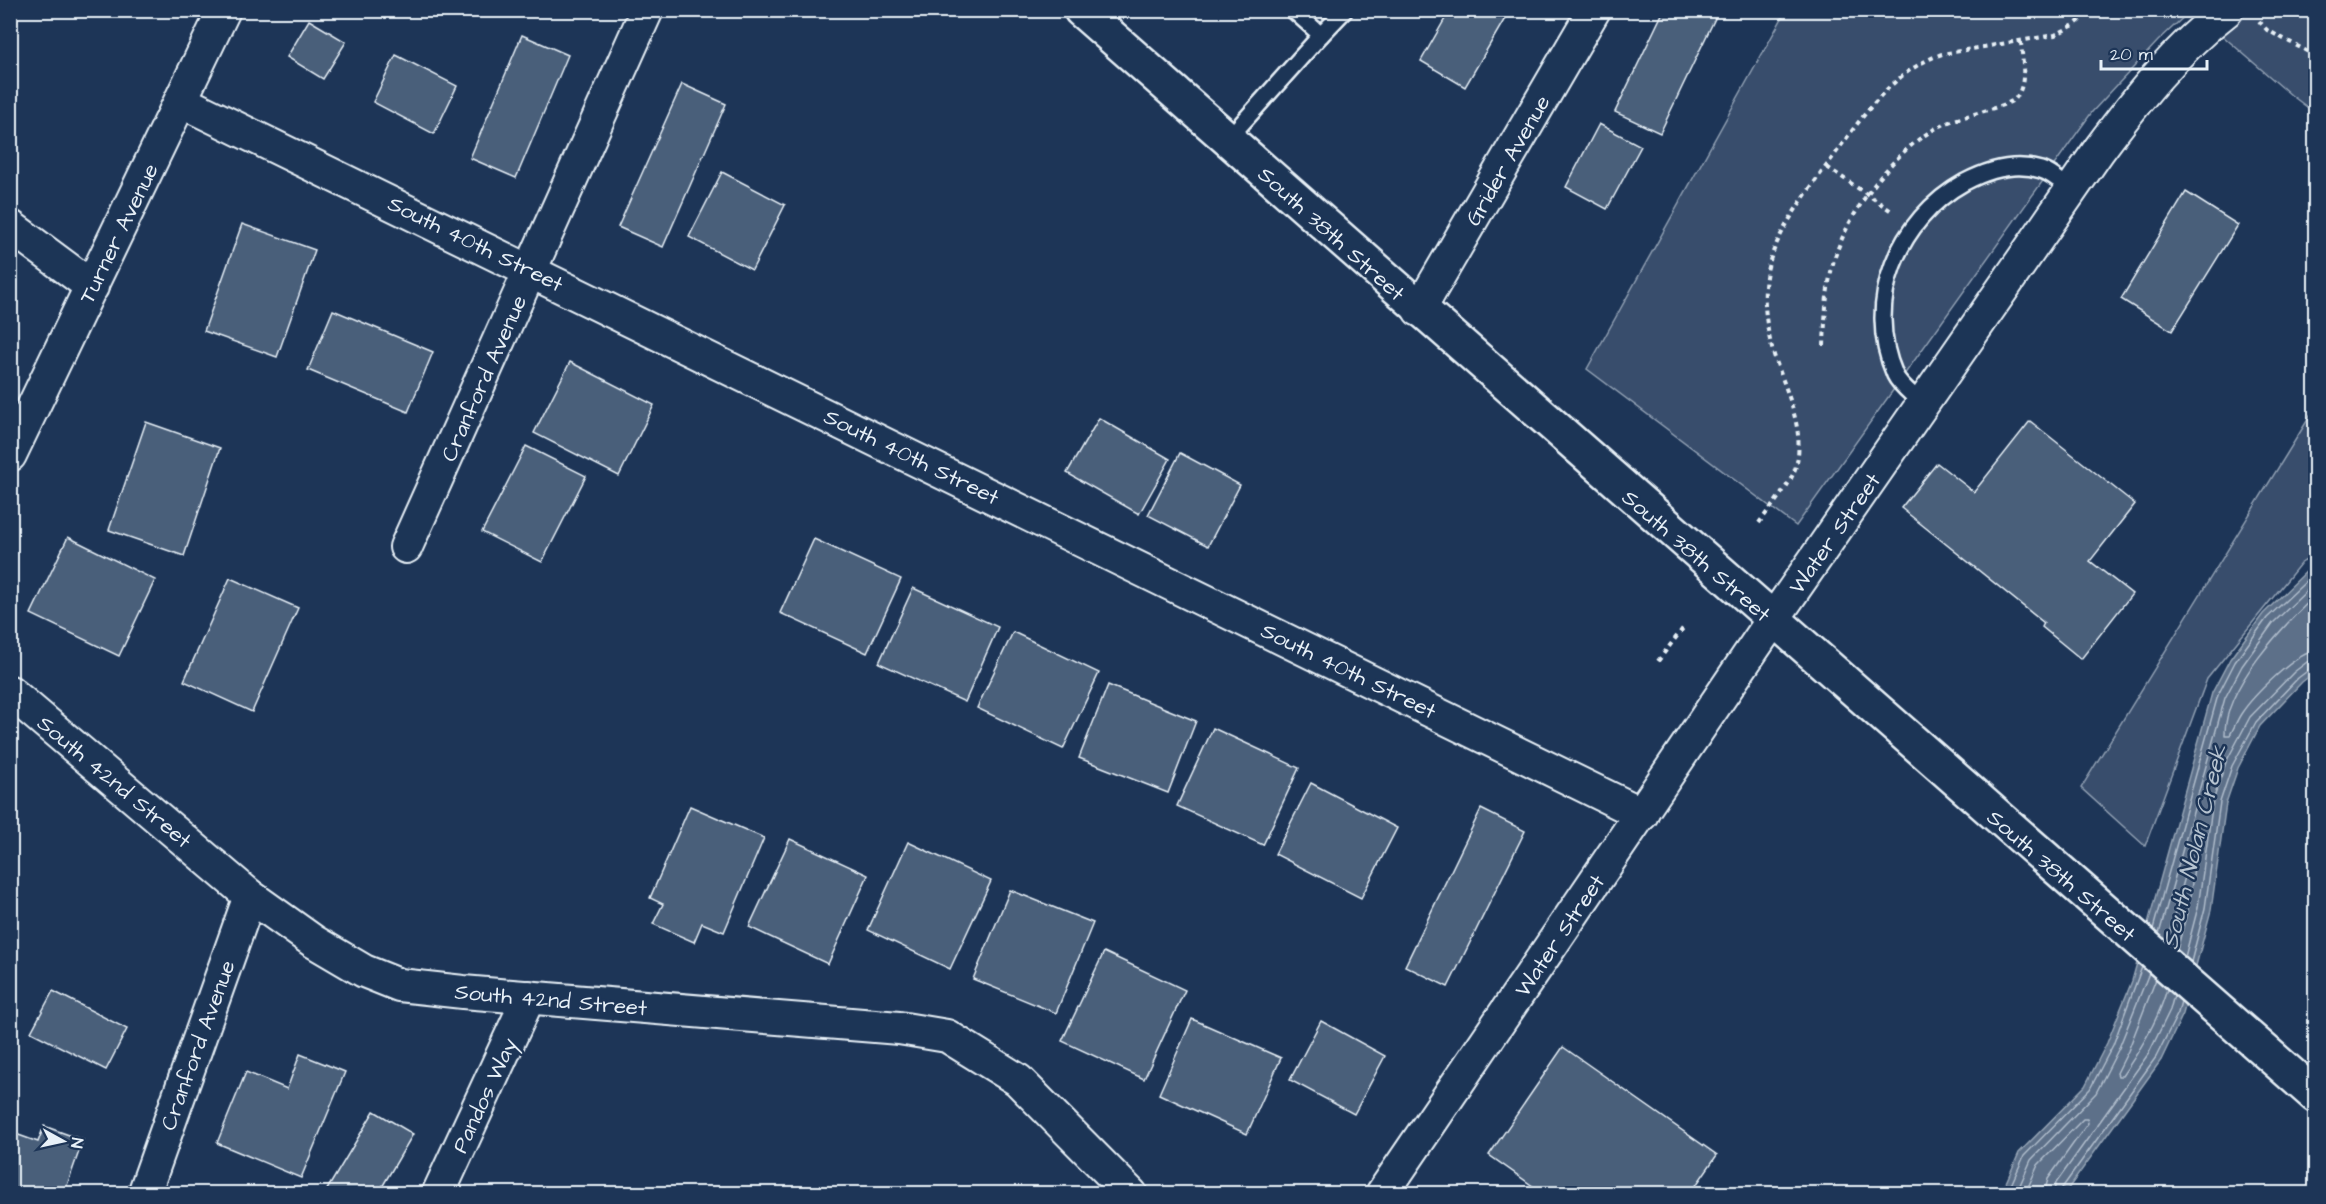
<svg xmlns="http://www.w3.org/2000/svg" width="2326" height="1204" font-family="'Architects Daughter',sans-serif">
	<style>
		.green { fill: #374d6c; stroke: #909fb2; stroke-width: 1.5 }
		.water { fill: #5d7089; stroke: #95a4b5; stroke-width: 1.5 }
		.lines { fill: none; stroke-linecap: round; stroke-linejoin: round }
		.shore { stroke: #b0bdcc; stroke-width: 1.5 }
		.building { fill: #495e7a; stroke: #e8f1f8; stroke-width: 1.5 }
		.service-casing { stroke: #e8f1f8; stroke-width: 20 }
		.minor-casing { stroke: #e8f1f8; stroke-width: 36 }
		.secondary-casing { stroke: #e8f1f8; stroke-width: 38 }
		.path { stroke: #e8f1f8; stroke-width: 4; stroke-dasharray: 4.5 4.5; stroke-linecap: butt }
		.service { stroke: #1d3557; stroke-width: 15 }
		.minor { stroke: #1d3557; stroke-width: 32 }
		.secondary { stroke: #1d3557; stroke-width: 33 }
		.labels { text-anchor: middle; stroke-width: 5; stroke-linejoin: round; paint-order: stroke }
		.street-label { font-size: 22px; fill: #e8f1f8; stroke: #1d3557 }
		.water-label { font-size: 24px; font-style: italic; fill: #b7c4d1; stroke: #1d3557 }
	</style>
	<rect width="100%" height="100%" fill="#1d3557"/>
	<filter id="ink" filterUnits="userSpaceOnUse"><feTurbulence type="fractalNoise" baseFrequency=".0167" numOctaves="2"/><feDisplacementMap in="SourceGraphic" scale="12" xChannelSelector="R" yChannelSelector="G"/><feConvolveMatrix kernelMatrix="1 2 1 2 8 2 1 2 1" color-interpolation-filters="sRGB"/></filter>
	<g filter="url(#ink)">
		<g class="green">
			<path d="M1786,11h404l-32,30 -66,71 -296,414 -209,-157z"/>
			<path d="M2194,11h121v102l-24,-18z"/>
			<path d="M2315,408v146l-15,10 -93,115 -62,167 -64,-58z"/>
		</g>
		<path class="water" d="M2315,563v109l-13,10 -42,44 -22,42 -12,35 -15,107 -28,104 -22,46 -96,133 -64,1 18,-41 66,-67 22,-43 25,-62 80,-288 18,-34 33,-45z"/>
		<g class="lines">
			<g class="shore">
				<path d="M2316,595c-33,31 -92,92 -91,140h5c4,-7 7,-15 11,-21 11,-17 55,-62 75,-63"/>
				<path d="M2153,929l65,-234 17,-33 32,-44 49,-46"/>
				<path d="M2159,934l66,-236 17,-32 31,-43 43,-41"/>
				<path d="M2167,941l23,-82 3,-2 2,3 -6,45 -12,45"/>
				<path d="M2185,957l13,-50 15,-106 13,-39 24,-45 44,-45 13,-10 9,-2"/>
				<path d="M2191,962l14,-54 15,-106 12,-36 24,-44 42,-44 12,-9 6,-1"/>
				<path d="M2156,979l-28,72 -11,22 1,3h4c19,-27 36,-55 45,-87"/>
				<path d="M2007,1194l17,-38 66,-67 23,-44 29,-78"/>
				<path d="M2016,1194l15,-34 65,-67 23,-45 30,-75"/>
				<path d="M2025,1194l13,-29 45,-46h4l1,4 -40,56 -4,15"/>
				<path d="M2053,1194l3,-11 93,-130 21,-43 4,-15"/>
				<path d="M2061,1194l1,-6 94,-131 22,-44 3,-12"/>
			</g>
		</g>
		<g class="building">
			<path d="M1450,10h60l-45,77 -44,-26z"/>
			<path d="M1664,10h55l-59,123 -45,-21z"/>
			<path d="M309,20l37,22 -23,37 -36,-22z"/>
			<path d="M522,35l46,20 -52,123 -46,-20z"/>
			<path d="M396,55l61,31 -23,48 -61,-32z"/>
			<path d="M682,84l44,20 -63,143 -45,-20z"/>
			<path d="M1599,124l42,22 -34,63 -41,-22z"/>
			<path d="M722,172l63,33 -33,65 -63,-33z"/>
			<path d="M2186,192l52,33 -66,106 -51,-32z"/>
			<path d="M242,224l73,26 -38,107 -73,-26z"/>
			<path d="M333,310l100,42 -25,60 -100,-42z"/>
			<path d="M570,362l84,43 -35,71 -85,-43z"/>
			<path d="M1099,418l71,41 -31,55 -72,-41z"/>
			<path d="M2030,421l105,83 -45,57 42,33 -51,65 -39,-32 2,-4 -143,-115 36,-45 37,29z"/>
			<path d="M146,422l74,26 -36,108 -75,-26z"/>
			<path d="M526,446l60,30 -44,86 -60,-30z"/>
			<path d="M1180,453l60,32 -32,61 -60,-31z"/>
			<path d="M68,537l87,43 -36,76 -88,-42z"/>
			<path d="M814,539l87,40 -34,74 -87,-40z"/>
			<path d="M230,578l68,30 -46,104 -68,-31z"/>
			<path d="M913,588l85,39 -33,75 -86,-39z"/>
			<path d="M1013,632l86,41 -36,76 -86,-41z"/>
			<path d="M1108,685l88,36 -28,72 -89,-35z"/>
			<path d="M1213,728l86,40 -36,77 -86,-39z"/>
			<path d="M1311,783l86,45 -36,70 -86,-44z"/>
			<path d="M690,806l74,32 -40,94 -22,-9 -8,19 -41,-18 10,-20 -13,-6z"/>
			<path d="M1481,809l44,22 -77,156 -43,-21z"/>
			<path d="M790,839l78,36 -40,89 -79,-37z"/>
			<path d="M908,842l83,39 -41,88 -82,-39z"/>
			<path d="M1010,890l83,33 -37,90 -83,-34z"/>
			<path d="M1104,952l81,38 -41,89 -82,-38z"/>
			<path d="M53,991l74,38 -21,41 -75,-38z"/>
			<path d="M1192,1019l89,39 -34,76 -88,-40z"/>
			<path d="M1321,1021l64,35 -31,58 -64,-34z"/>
			<path d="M1563,1047l154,108 -27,39h-146l-55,-39z"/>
			<path d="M300,1054l45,18 -44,106 -84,-35 29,-71 41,17z"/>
			<path d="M374,1111l39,23 -35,60h-51l-2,-1z"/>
			<path d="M44,1126l39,14 -19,54h-54v-54l3,-7 25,9z"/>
		</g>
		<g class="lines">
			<g class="service-casing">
				<g id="service">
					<path d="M1321,35l24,-25"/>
					<path d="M1227,140l94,-105 -28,-25"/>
					<path d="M1923,405c-8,-9 -23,-19 -28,-30 -32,-73 3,-156 70,-193 23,-12 50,-20 76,-12 11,3 21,13 30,20"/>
				</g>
			</g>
			<g class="minor-casing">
				<g id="minor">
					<path d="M181,101l1461,713"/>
					<path d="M10,226l82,61"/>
					<path d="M1419,310l175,-300"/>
					<path d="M10,455l214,-445"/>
					<path d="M406,547l241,-537"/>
					<path d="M10,692l240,204 63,45 51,30 35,14 64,7 436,36 48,8 71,44 113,114"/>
					<path d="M144,1194l106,-298"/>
					<path d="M438,1194l91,-197"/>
					<path d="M1382,1194l390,-573 327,-471c37,-50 77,-101 128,-140"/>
				</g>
			</g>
			<g class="secondary-casing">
				<path id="secondary" d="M1081,10l1235,1086"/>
			</g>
			<g class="path">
				<path d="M2259,21l8,9 49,26"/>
				<path d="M1827,167l66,45"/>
				<path d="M1824,346c1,-29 2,-58 10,-86 15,-50 64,-117 113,-137 12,-6 61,-17 68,-24 13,-15 7,-39 6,-57"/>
				<path d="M1759,523c12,-17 31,-36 37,-57 10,-38 -12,-79 -23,-114 -7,-25 -11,-55 -6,-81 10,-44 50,-91 76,-128 27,-37 55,-74 99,-89l113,-19 19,-10 19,-15"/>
				<path d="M1658,661l26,-34"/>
			</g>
			<use href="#service" class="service"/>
			<use href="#minor" class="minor"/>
			<use href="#secondary" class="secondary"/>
		</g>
	</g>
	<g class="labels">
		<g class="street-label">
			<text transform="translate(1507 160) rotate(-60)" y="8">Grider Avenue</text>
			<text transform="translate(118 233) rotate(-64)" y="8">Turner Avenue</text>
			<text transform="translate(1332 233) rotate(42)" y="8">South 38th Street</text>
			<text transform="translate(476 243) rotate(26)" y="8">South 40th Street</text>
			<text transform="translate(483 378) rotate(-66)" y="8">Cranford Avenue</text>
			<text transform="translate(912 456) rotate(26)" y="8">South 40th Street</text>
			<text transform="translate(1834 533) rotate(-55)" y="8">Water Street</text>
			<text transform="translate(1697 555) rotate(41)" y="8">South 38th Street</text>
			<text transform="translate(1349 670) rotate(26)" y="8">South 40th Street</text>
			<text transform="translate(115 781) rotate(40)" y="8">South 42nd Street</text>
			<text transform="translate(2062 875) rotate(41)" y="8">South 38th Street</text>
			<text transform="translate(1559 935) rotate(-56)" y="8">Water Street</text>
			<text transform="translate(551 999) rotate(5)" y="8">South 42nd Street</text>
			<text transform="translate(197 1045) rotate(-70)" y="8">Cranford Avenue</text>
			<text transform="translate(484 1095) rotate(-65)" y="8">Pandos Way</text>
		</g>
		<g class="water-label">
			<text transform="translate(2194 847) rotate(-76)" y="8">South Nolan Creek</text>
		</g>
	</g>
	<rect width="2326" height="1204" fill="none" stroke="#1d3557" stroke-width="36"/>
	<rect x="18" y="18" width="2290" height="1168" fill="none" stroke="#e8f1f8" stroke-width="2" filter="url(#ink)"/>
	<g transform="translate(63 1141) rotate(98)" stroke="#1d3557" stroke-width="4.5" paint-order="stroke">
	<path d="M0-4.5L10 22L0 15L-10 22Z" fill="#e8f1f8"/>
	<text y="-9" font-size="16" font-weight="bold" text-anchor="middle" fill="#e8f1f8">N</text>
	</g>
	<path d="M2101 60v9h106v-9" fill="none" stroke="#e8f1f8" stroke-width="3"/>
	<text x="2110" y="60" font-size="18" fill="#e8f1f8" stroke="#1d3557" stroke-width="4.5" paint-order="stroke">20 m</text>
</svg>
